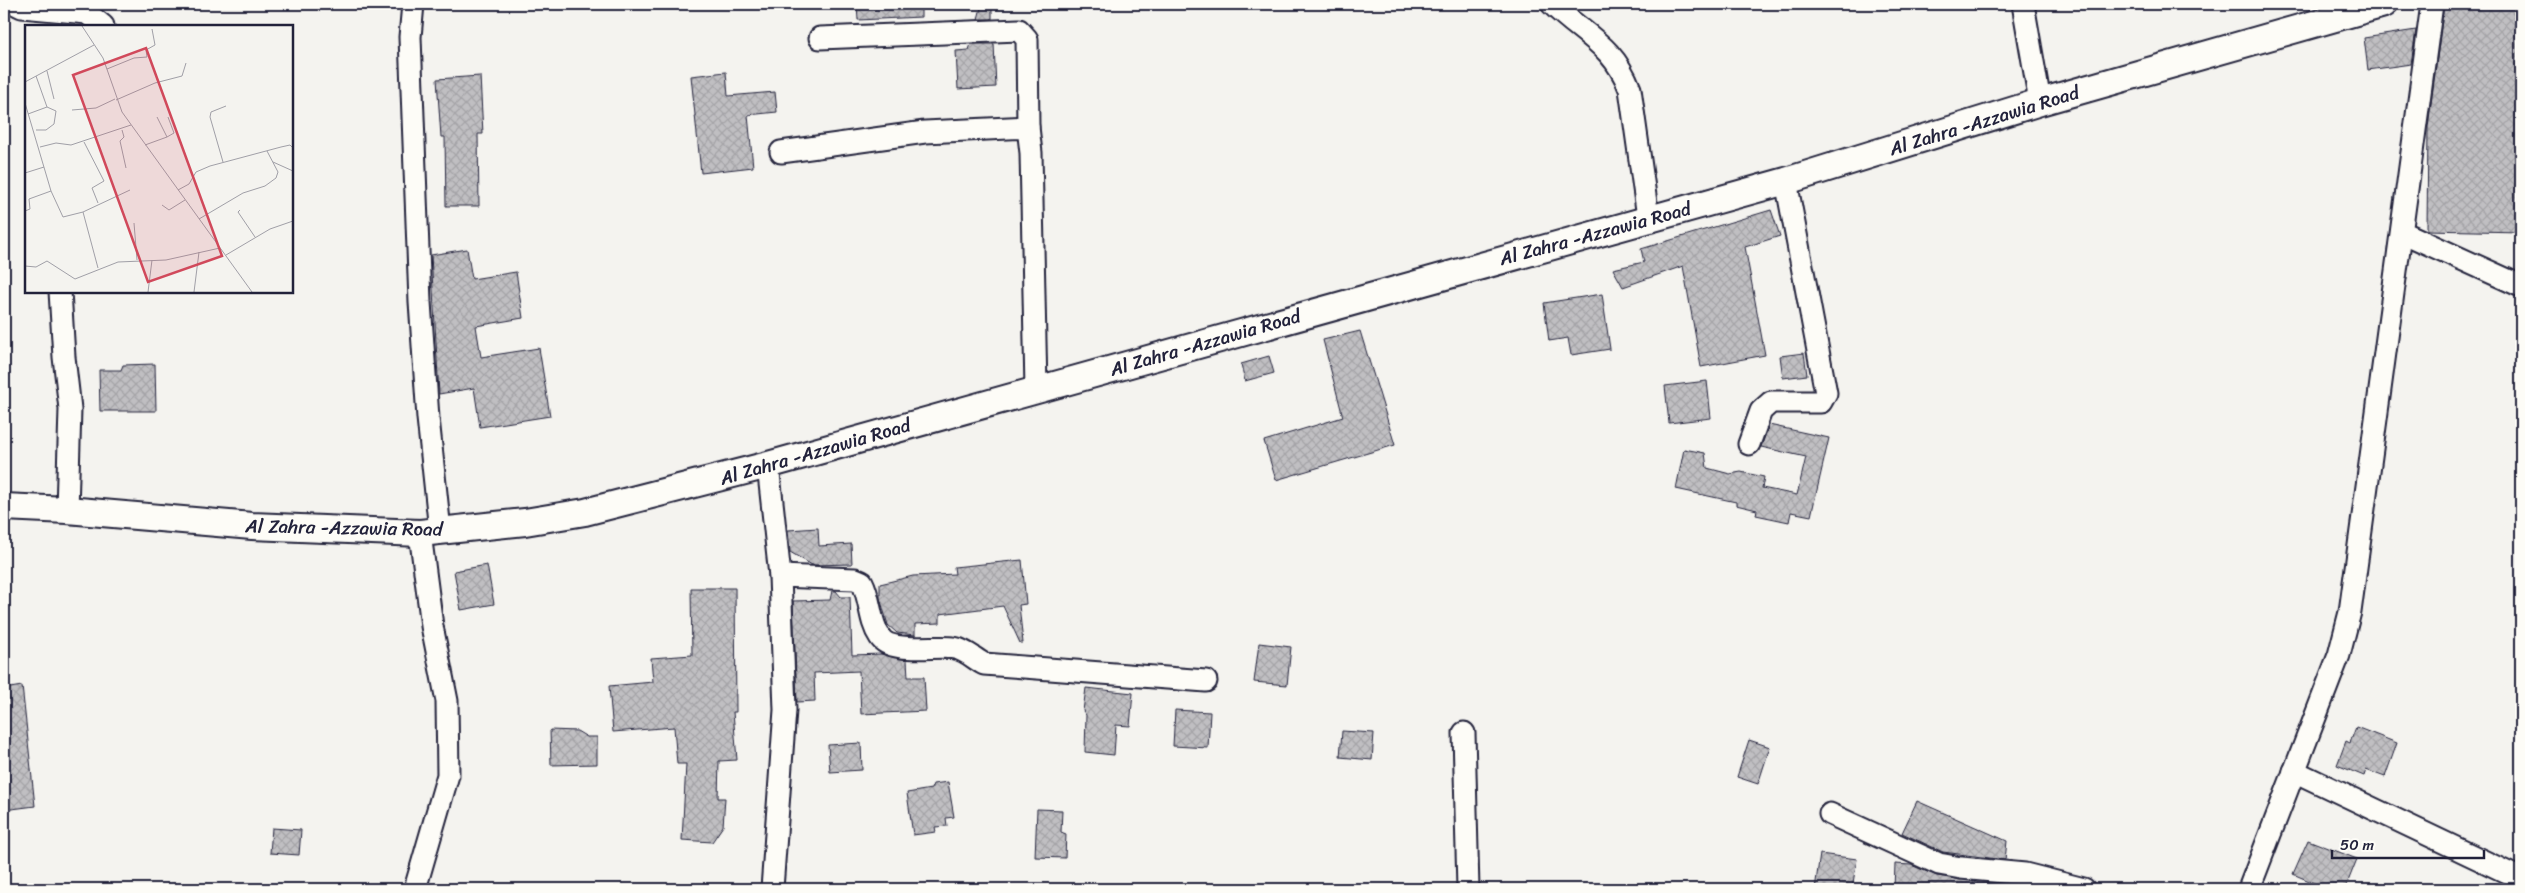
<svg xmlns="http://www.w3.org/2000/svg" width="2525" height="893" font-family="Sriracha,sans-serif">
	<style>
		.building { fill: url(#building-cross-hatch); stroke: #22223b }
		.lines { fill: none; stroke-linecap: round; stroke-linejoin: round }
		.minor-casing { stroke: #22223b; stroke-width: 25 }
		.major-casing { stroke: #22223b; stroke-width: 30 }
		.minor { stroke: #fdfcf7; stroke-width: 21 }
		.major { stroke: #fdfcf7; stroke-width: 26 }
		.labels { text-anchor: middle; stroke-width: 4; stroke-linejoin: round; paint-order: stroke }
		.street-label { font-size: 19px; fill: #22223b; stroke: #fdfcf7 }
		.inset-road { fill: none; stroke: #a09fa7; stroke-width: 1 }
		.view { fill: #d1495b; fill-opacity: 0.15; stroke: #d1495b; stroke-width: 2.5 }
		.inset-edge { fill: none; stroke: #22223b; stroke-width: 2.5 }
	</style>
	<defs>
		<pattern id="building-cross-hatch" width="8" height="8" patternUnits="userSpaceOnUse" patternTransform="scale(1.25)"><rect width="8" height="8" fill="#c0bfc2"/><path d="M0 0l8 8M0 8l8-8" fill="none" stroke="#a5a4a8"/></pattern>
	</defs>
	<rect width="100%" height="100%" fill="#f4f3ef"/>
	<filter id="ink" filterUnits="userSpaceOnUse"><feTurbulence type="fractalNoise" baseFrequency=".02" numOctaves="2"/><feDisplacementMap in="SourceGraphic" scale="10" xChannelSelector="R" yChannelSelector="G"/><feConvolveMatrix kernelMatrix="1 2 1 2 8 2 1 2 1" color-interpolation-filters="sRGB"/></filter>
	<g filter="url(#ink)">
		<g class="building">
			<path d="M857,4h64v13l-63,3z"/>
			<path d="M982,4h10v15h-14z"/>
			<path d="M2444,5l77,1v226l-94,-2 1,-103z"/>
			<path d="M2416,30l-5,34 -43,6 -4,-32z"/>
			<path d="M971,44h23l2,43 -38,2 -2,-38 13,-1z"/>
			<path d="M726,72l2,24 47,-4 2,20 -29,3 5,52 -52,6 -10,-97z"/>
			<path d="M480,76l3,58h-5l1,72h-33l-1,-69h-4l-4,-58z"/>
			<path d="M1771,210l9,26 -35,11 20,108 -64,12 -18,-101 -60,21 -10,-18 31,-7 -3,-13z"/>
			<path d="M467,249l5,30 44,-7 7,46 -47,8 5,31 58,-9 11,68 -70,11 -6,-39 -35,6 -8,-139z"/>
			<path d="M1602,294l8,55 -39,6 -3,-17 -19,3 -5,-38z"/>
			<path d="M1360,331l35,114 -119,35 -12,-39 79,-24 -20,-77z"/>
			<path d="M1804,353l3,22 -24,3 -3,-22z"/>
			<path d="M1269,356l5,17 -29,8 -4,-17z"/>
			<path d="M155,364l1,47h-56l-1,-41h22l2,-5z"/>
			<path d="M1707,381l4,37 -42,5 -4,-37z"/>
			<path d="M1769,425l60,13 -18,78 -20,-4 -2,10 -33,-7 1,-5 -21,-5v-3l-60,-13 8,-40 21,4 2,15 23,6 11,-2 23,5 -2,11 35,7 9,-38 -45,-10z"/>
			<path d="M818,528l1,18 32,-2 1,20 -40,1 -22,-13 -2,-22z"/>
			<path d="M1022,560l4,44 -7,1 4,38h-3l-17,-37 -63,8v9l-25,1v11l-18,-2 -9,-8 -8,-27v-14l33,-8 42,-2 -1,-7z"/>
			<path d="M487,565l7,39 -33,6 -7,-39z"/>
			<path d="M691,588h44l1,124h-3l4,48 -18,1 -1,37h7l-2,28 -11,16 -30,-2 4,-76h-9l-3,-37 -61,5 -4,-46 44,-4 -2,-24 41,-3z"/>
			<path d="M832,591h4l5,6h9l2,58 29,-1 26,6 1,17h16l2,34 -65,3 -2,-43 -45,2 1,28 -18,1 -4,-101 37,-1z"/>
			<path d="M1259,643l32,4 -4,38 -33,-3z"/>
			<path d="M22,686l13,120 -31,4v-121z"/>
			<path d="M1086,688l47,5 -3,33 -14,-1 -2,30 -29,-3 1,-37 -3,-4z"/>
			<path d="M1175,710l35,2 -2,36 -35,-2z"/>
			<path d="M2356,727l41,16 -12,34 -19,-7 -2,6 -27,-11 9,-24 4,2z"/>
			<path d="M550,730l27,1 10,6h10v27l-46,1z"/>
			<path d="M1342,731l32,2 -2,27 -32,-3z"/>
			<path d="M1749,740l21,7 -12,37 -21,-7z"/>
			<path d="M861,743l1,27 -32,2 -2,-27z"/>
			<path d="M948,782l6,35 -8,1 1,8 -12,1 1,5 -23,3 -6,-42 24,-4 2,-5z"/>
			<path d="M1917,801l90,40 -2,19 -62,-8 -41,-19z"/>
			<path d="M1037,809l25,1 -1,22 5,2 -1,24 -30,-1z"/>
			<path d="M272,828l29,2 -2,25 -29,-2z"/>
			<path d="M2308,840l49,19 -12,30h-17l-35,-15z"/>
			<path d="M1820,854l37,5 -5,30h-37z"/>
			<path d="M1895,864l16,1 26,11 65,8 -1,5h-107z"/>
		</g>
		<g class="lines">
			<g class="minor-casing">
				<g id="minor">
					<path d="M16,4l6,3 65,6 16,13"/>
					<path d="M413,4l-3,33 10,265 8,116 12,113"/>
					<path d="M1552,4c31,31 61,40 78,85l18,128"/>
					<path d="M2023,4l17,98"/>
					<path d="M820,38l199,-8 8,9 1,88"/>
					<path d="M781,152l144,-20 103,-5 3,26 5,236"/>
					<path d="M2402,232l119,54"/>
					<path d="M60,291l4,66 6,52 -3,101"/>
					<path d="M1749,444l12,-33 10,-9h50l5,-9 -40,-212"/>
					<path d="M768,465l12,111 5,134 -13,179"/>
					<path d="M780,576l75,3 7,3c9,17 7,39 18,55 10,17 56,8 74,11 12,2 19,10 30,16l222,17"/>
					<path d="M1464,733l4,156"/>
					<path d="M2294,771l227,108"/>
					<path d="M1830,814l109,50 22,4 64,6 59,15"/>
					<path d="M415,889l33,-114 -1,-74 -15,-75 -12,-93"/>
					<path d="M2249,889l90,-234 11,-43 82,-608"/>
				</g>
			</g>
			<g class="major-casing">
				<path id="major" d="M4,507l63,3 185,16 168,7 105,-11 60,-10 183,-47 1018,-284 254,-79 344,-98"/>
			</g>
			<use href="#minor" class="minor"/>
			<use href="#major" class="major"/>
		</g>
	</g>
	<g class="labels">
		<g class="street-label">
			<text transform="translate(1984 120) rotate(-17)" y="7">Al Zahra -Azzawia Road</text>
			<text transform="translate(1595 233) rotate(-15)" y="7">Al Zahra -Azzawia Road</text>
			<text transform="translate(1205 342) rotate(-16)" y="7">Al Zahra -Azzawia Road</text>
			<text transform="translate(815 451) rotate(-16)" y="7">Al Zahra -Azzawia Road</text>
			<text transform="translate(344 527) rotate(1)" y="7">Al Zahra -Azzawia Road</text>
		</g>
	</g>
	<g transform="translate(25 25)">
		<rect width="268" height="268" fill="#f4f3ef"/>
		<path class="inset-road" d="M57,1l21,32 19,54 130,180M82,44l27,-11 13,-1 -1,-7 9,-5 -3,-16M22,46l7,28M0,57l69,-37M268,58v17M91,75l39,-17 27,-7 4,-13M0,78l26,88 12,26 20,-5 47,-22M47,85l24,-2 19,-9M3,89l19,-7 -11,-31M11,105h10l8,-6 2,-13 -9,-4M97,105l2,7 -4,4 6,27M142,112l7,-4 -6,-16M59,117l20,39 -12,7 6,15M120,120l22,-8 -10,-20M15,122l16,-4 15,2 60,-20M198,137l-13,-45 1,-5 15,-6M248,137l20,9M0,148l19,-6M153,165l11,-6 7,-12 14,-6 71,-19 9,-2 3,3M137,180l7,5 16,-10M215,185l-2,2 17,25M0,186l5,-2 -1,-10 22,-8M58,187l15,56M174,194l44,-26 22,-7 11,-8 2,-6 -11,-21M109,198l3,37M201,230l44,-26 23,-8M0,241l11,1 11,-6 28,18 43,-17 48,-2 54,-12M123,267l4,-32M169,267l5,-40"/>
		<path class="view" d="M121,23l76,208 -74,26 -75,-207z"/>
		<rect width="268" height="268" class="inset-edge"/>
	</g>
	<rect width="2525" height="893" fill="none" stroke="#fdfcf7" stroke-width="20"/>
	<rect x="10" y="10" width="2505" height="873" fill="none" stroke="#22223b" stroke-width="2" filter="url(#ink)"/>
	<path d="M2332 850v8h152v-8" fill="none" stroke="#22223b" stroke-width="2.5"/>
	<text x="2340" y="850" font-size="15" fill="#22223b" stroke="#fdfcf7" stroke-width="4" paint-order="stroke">50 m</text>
</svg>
